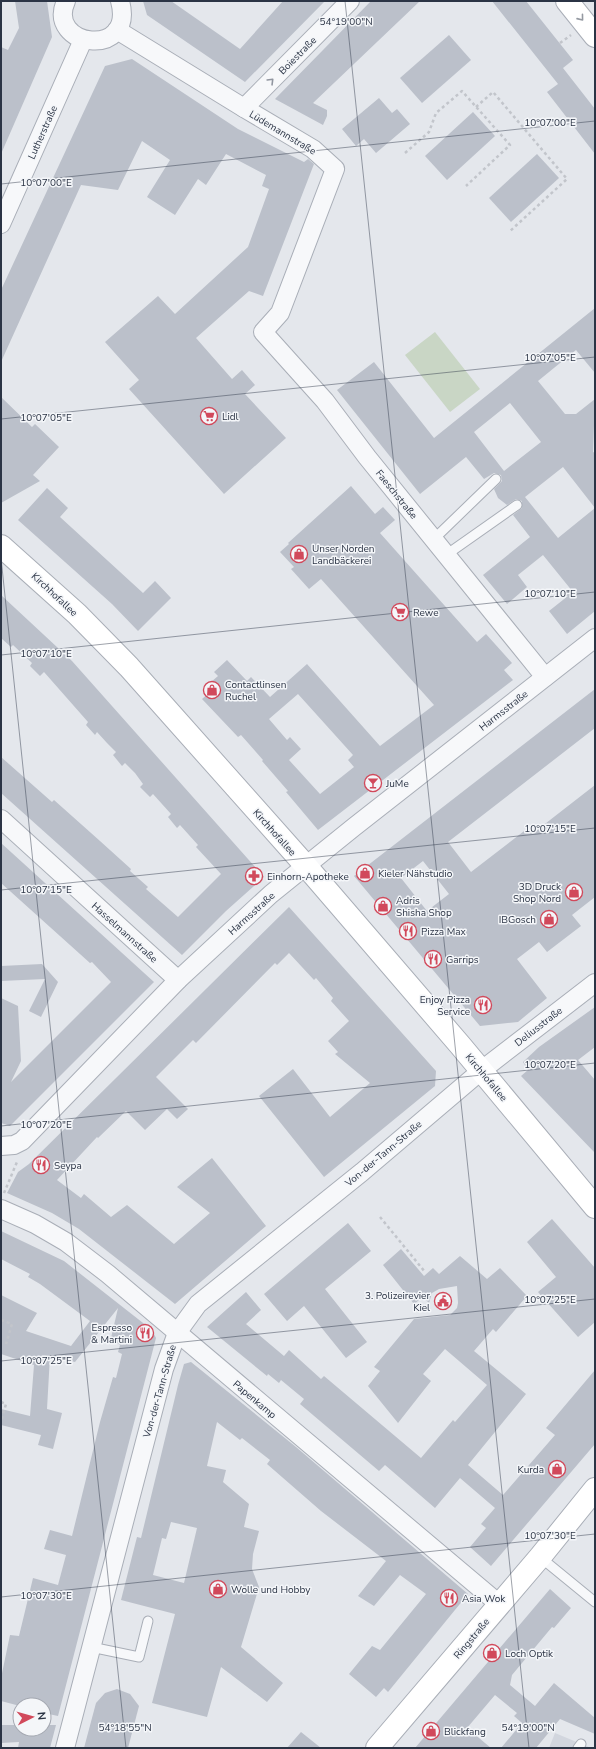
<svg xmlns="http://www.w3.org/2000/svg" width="596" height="1749" font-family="'Nunito Sans',sans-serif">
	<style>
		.built { fill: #d2d6de }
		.green { fill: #c9d6c5 }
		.building { fill: #bbc0ca; fill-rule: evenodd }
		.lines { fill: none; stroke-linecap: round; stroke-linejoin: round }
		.lane-casing { stroke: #a9aeb7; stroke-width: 11 }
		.street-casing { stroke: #a9aeb7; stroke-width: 20 }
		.secondary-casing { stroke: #a9aeb7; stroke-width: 24 }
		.path { stroke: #c2c5cb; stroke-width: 2.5; stroke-dasharray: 3 3; stroke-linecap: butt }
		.lane { stroke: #f7f8fa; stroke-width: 9 }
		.street { stroke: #f7f8fa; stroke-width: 18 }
		.secondary { stroke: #fff; stroke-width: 22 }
		.oneway { stroke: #959aa2 }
		.oneway2 { stroke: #9196a0 }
		.ticks { fill: none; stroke: #2b3445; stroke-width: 1; stroke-opacity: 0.45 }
		.labels { text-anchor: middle; stroke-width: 3; stroke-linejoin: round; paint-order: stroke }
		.street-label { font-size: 10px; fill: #2b3445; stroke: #f4f6f9 }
		.poi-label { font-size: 10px; fill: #2b3445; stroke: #f4f6f9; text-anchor: start }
		.ticks-label { font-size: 10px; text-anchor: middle; fill: #2b3445; stroke: #f4f6f9; stroke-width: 3; stroke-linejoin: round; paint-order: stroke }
	</style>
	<rect width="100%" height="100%" fill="#e4e7ec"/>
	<path class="built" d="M555,1733l36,15h-42z"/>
	<path class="green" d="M435,332l45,57 -30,23 -45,-57z"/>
	<g class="building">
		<path d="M15,1h32l5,36 -51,117v-107l7,3 11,-22z"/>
		<path d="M143,1h28l69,48 43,-48h42l-80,81 -98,-67z"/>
		<path d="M371,1h49l-107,102 14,7v6l-4,9 -48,-26z"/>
		<path d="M492,1h34l47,59 -10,8 32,41v45l-48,-62 11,-8z"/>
		<path d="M449,35l22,25 -49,43 -22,-25z"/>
		<path d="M132,59l106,70 66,33 4,-3 6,5 -51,132 -14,-5 -53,47 36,41 10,-9 13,15 -10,9 41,44 -62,56 -95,-105 10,-9 -34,-38 53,-46 17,18 73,-67 21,-58 -7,-3 4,-11 -40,-21 -20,31 -8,-6 -23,36 -28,-18 23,-37 -28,-19 -24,49 -37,-5 -80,177v-72l104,-224z"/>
		<path d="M379,98l13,15 5,-4 13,15 -34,29 -12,-14 -8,7 -14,-17z"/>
		<path d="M473,112l22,24 -48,44 -22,-24z"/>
		<path d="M537,154l22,24 -48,44 -22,-24z"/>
		<path d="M595,308v65l-19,-23 -38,31 27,33h11l19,-15 -2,53 2,1v55l-32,-41 -38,30 33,41 37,-30v103l-28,23 -18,-23 24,-19 -30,-37 -25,20 9,12 -20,17 -24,-29 47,-38 -17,-22 9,-7v-7l-6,-2 -9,6 -9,-7 -4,-9 8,-8 -1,-6 -7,-2 -10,6 -18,-22 -46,37 -83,-104 37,-28 60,76zM510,403l31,39 -37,29 -30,-39z"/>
		<path d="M1,397l31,30 3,-3 24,23 -26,28 7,6 -39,22z"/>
		<path d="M351,486l24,28 8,-7 12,13 -15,13 97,109 9,-8 26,29 -8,7 9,10 -195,150 -32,-38 2,-1 -26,-30 1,-1 -22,-25 -3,2 -36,-38 7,-6 -5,-5 14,-12 -4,-4 13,-12 20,21 4,-4 19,20 37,-33 73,82 54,-41 -113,-126 -12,10 -18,-20 3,-2 -14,-15 9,-8 -1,-1zM298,694l55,61 -5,5 6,7 -34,27 -31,-34 12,-11 -11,-12 -3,3 -18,-21z"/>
		<path d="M47,488l21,20 -8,9 83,76 12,-12 16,17 -33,33 -26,-27 -94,-84z"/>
		<path d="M1,595l71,66 192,216 -38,34 -44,44 -181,-162v-36l51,45 2,-2 46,41 31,28 -1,2 18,16 -2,2 32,28 43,-43 -25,-27 2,-2 -18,-20 -3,3 -9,-11 3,-3 -18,-20 -3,3 -10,-10 3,-3 -8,-11 -10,-10 -3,3 -9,-11 3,-3 -9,-9 -10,-11 -2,3 -9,-10 2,-3 -44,-50 -4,4 -10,-10 2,-3 -19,-18 -2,2 -10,-9z"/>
		<path d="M595,689v39l-147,114 23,30 57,-44 4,6 63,-49v112l-23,18 9,11 -34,26 -8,-10 -22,17 30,39 -29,24 -38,4 -126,-150zM423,861l26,33 -22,17 -26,-33z"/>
		<path d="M1,843l153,139 -144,144 -9,-3v-125l17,8 3,55 -10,21 100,-100 -19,-20 -2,1 -89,-80z"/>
		<path d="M289,907l147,164 -1,15 -111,91 -65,-81 34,-27 37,48 40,-34 -35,-29 3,-2 -10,-11 21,-20 -18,-20 2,-3 -17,-20 -2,2 -25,-27 -12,12 -2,-2 -79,80 -3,-3 -37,37 32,32 -11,10 -10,-10 -22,21 -19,-19 -28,27 -1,-1 -40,43 24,18 3,-4 27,23 16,-12 47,39 36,-31 -33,-26 35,-29 54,68 -91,78 -96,-75 -27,-16 -45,-20 11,-21 11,-8z"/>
		<path d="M42,964l16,18 -17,35 -12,-6 16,-32 -44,2v-15z"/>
		<path d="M595,1007v40l-17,13 17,20v73l-74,-77 7,-6 -5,-8 16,-15z"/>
		<path d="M552,1219l43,49v54l-17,15 -40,-45 18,-15 -29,-35z"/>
		<path d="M348,1223l23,28 -46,38 42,53 -21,16 -42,-52 -17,15 -23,-27z"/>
		<path d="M1,1231l63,30 88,69 4,8 -98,378 -14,-3v-8l-24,1 -19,-5v-23l9,-43 9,1 14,-58 25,7 8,-30 -22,-6 6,-19 22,6 28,-114 13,-45 3,1 6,-24 -4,-2 2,-7 -9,-7 7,-30 -43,54 -25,-6 -3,53 15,4 -9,36 -15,-4 3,-10 -40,-10v-16l29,7 4,-51 -33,-11v-59l36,18 -11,18 45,15 19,-25 -50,-37 -12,-7 2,-3 -29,-15z"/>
		<path d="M401,1249l23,27 9,-8 6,6 21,-18 27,23 13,-11 27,28 -31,36 -3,-3 -19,22 52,43 -58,71 35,30 52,-60 -9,-7 49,-58v74l-104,122 -21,-19 16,-19 -5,-4 14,-16 -35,-30 -25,30 -50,-43 -6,6 -79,-67 4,-5 -23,-19 -2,3 -11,-9 -1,2 -60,-49 39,-35 15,18 -15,14 38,32 5,-6 32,29 3,-3 97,82 32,-38 2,2 32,-37 -42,-36 -22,25 8,7 -33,42 -30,-37 12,-15 -6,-4 40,-48 36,-4 7,-7 1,-5 -1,-17 -18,3 -7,4 -3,10 -6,-6 -9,7 -31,-39z"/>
		<path d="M191,1362l105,85 172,147 -80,98 -4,-4 -8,9 -27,-23 23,-28 8,4 46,-56 -26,-19 -26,31 -16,-10 28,-35 -65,-50 -54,-47 3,-4 -28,-22 -2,2 -23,-18 -10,44 19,4 -3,12 26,22 -5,23 15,4 -6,23 -1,15 7,18 -18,60 42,36 -16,19 -46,-35 -14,50 -55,-14 23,-89 -54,-14 16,-63 4,1 37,-153 6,-21zM171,1522l26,6 -13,55 -31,-8 9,-37 4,1z"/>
		<path d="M550,1589l21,19 -17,20 -2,-1 -40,48 -2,10 25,21 19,-23 41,35v16l-35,-15 -24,29h-35l21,-25 -8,-7 3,-3 -22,-18 -28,33 24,20h-76z"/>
		<path d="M117,1689l13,5 9,12 -11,42h-44l12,-45 9,-10z"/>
		<path d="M1,1725h19v4h24v-4h12l-6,23h-32l1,-6 -18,1z"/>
		<path d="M301,1732l20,16h-34z"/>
	</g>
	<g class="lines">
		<g class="lane-casing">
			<g id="lane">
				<path d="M434,539l62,-60"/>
				<path d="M446,555l71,-50"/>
				<path d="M540,1557l55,45"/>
				<path d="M91,1647l48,10 9,-36"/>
				<path d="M578,1748l3,-4"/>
			</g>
		</g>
		<g class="street-casing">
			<g id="street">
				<path d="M66,1c-21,46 70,59 54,0"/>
				<path d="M117,30l127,78 69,41 22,20 -55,144 -17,19 62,69 42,56 178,220"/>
				<path d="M244,108l106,-107"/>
				<path d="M1,224l82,-184"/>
				<path d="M1,819l177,161"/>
				<path d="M1,1146l13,-1 8,-4 156,-161 93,-86 83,-67 241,-189"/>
				<path d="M1,1209l34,15 31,18 42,32 391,330"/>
				<path d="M65,1748l99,-379 13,-36 21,-29 164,-132 120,-102 113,-87"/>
			</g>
		</g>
		<g class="secondary-casing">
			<g id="secondary">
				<path d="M567,1l28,35"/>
				<path d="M1,546l76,68 52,53 177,199 154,179 135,162"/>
				<path d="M377,1748l163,-191 55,-68"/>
			</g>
		</g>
		<g class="path">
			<path d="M560,43l11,-8"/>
			<path d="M476,107l17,-15 74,87 -58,53"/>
			<path d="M405,153l24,-21 7,-19 26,-22 48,54 -44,41"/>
			<path d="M4,1193l13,-31"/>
			<path d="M380,1217l45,55"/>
			<path d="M1,1320l11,4 -6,20"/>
			<path d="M1,1402l5,2 -5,18"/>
		</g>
		<use href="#lane" class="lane"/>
		<use href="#street" class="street"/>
		<use href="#secondary" class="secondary"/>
	</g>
	<defs><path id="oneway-chevron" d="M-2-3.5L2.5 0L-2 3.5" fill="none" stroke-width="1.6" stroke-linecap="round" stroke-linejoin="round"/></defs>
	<use class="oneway" href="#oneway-chevron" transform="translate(581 18) rotate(51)"/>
	<use class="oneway2" href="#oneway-chevron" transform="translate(271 81) rotate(-45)"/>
	<path class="ticks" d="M345,1l184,1747M1,184l594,-63M1,419l594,-62M1,558l125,1190M1,655l594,-63M1,890l594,-62M1,1126l594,-63M1,1361l594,-62M1,1597l594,-63"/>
	<defs>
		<g id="supermarket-ring" transform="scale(0.9)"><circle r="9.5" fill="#f4f6f9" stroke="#d1495b" stroke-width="1.5"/><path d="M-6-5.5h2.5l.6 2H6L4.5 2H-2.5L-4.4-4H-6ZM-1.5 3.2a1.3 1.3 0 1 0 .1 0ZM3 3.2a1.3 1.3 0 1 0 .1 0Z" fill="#d1495b"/></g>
		<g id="shop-ring" transform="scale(0.9)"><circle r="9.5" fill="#f4f6f9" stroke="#d1495b" stroke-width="1.5"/><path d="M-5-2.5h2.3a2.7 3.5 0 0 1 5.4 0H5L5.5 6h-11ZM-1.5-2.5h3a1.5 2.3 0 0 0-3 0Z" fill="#d1495b"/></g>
		<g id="bar-ring" transform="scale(0.9)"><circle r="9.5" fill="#f4f6f9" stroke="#d1495b" stroke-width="1.5"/><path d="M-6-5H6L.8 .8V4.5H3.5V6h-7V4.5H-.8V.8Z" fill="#d1495b"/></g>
		<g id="pharmacy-ring" transform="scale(0.9)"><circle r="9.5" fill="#f4f6f9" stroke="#d1495b" stroke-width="1.5"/><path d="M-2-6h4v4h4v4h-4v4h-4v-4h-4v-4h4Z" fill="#d1495b"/></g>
		<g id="restaurant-ring" transform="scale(0.9)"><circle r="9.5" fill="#f4f6f9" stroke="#d1495b" stroke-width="1.5"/><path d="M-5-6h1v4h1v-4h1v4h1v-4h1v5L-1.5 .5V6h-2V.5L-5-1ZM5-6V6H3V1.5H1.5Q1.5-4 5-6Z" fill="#d1495b"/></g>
		<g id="civic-ring" transform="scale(0.9)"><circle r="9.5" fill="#f4f6f9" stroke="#d1495b" stroke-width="1.5"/><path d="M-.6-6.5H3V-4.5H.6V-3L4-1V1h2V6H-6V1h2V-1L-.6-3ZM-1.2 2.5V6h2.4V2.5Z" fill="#d1495b"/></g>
	</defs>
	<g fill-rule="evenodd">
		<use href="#supermarket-ring" x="209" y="416"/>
		<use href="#shop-ring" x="299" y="554"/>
		<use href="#supermarket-ring" x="400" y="612"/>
		<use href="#shop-ring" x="212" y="690"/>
		<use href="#bar-ring" x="373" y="783"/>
		<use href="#shop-ring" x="365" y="873"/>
		<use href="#pharmacy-ring" x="254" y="876"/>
		<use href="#shop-ring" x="574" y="892"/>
		<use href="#shop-ring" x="383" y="906"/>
		<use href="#shop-ring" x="549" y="919"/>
		<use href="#restaurant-ring" x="408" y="931"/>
		<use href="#restaurant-ring" x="433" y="959"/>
		<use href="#restaurant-ring" x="483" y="1005"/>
		<use href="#restaurant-ring" x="41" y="1165"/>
		<use href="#civic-ring" x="443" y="1301"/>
		<use href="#restaurant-ring" x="145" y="1333"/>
		<use href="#shop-ring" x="557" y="1469"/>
		<use href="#shop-ring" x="218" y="1589"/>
		<use href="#restaurant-ring" x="449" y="1598"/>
		<use href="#shop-ring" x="492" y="1653"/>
		<use href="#shop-ring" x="431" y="1731"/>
	</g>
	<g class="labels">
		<g class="street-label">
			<text transform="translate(297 55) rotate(-45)" y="4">Boiestraße</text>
			<text transform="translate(42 132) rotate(-66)" y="4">Lutherstraße</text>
			<text transform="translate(283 132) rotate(31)" y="4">Lüdemannstraße</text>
			<text transform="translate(397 494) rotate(51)" y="4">Faeschstraße</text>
			<text transform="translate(55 594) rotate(43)" y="4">Kirchhofallee</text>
			<text transform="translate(503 710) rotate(-38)" y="4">Harmsstraße</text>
			<text transform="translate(275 832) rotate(48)" y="4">Kirchhofallee</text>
			<text transform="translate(251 913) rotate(-42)" y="4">Harmsstraße</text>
			<text transform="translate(125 932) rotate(42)" y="4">Hasselmannstraße</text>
			<text transform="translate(538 1026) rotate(-38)" y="4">Deliusstraße</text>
			<text transform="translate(487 1077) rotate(50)" y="4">Kirchhofallee</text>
			<text transform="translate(383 1153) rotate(-40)" y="4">Von-der-Tann-Straße</text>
			<text transform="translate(159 1391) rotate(-74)" y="4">Von-der-Tann-Straße</text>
			<text transform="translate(255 1399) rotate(40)" y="4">Papenkamp</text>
			<text transform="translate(471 1638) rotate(-50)" y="4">Ringstraße</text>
		</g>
		<g class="poi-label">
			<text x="222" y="420">Lidl</text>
			<text x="312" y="552">Unser Norden<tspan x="312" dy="12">Landbäckerei</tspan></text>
			<text x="413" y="616">Rewe</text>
			<text x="225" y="688">Contactlinsen<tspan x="225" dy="12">Ruchel</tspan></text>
			<text x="386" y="787">JuMe</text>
			<text x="378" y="877">Kieler Nähstudio</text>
			<text x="267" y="880">Einhorn-Apotheke</text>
			<text x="561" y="890" text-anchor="end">3D Druck<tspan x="561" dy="12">Shop Nord</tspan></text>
			<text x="396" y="904">Adris<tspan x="396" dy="12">Shisha Shop</tspan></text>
			<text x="536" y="923" text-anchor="end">IBGosch</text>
			<text x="421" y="935">Pizza Max</text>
			<text x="446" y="963">Garrips</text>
			<text x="470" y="1003" text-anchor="end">Enjoy Pizza<tspan x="470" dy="12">Service</tspan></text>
			<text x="54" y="1169">Seypa</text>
			<text x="430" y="1299" text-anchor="end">3. Polizeirevier<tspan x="430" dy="12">Kiel</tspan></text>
			<text x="132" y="1331" text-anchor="end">Espresso<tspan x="132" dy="12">&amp; Martini</tspan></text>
			<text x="544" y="1473" text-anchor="end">Kurda</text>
			<text x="231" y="1593">Wolle und Hobby</text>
			<text x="462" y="1602">Asia Wok</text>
			<text x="505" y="1657">Loch Optik</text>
			<text x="444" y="1735">Blickfang</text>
		</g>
	</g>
	<g class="ticks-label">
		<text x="346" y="25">54°19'00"N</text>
		<text x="550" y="126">10°07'00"E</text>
		<text x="46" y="186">10°07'00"E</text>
		<text x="550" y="361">10°07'05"E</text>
		<text x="46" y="421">10°07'05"E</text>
		<text x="550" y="597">10°07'10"E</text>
		<text x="46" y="657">10°07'10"E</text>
		<text x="550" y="832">10°07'15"E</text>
		<text x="46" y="893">10°07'15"E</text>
		<text x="550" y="1068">10°07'20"E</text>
		<text x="46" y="1128">10°07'20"E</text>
		<text x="550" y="1303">10°07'25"E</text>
		<text x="46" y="1364">10°07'25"E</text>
		<text x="550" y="1539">10°07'30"E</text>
		<text x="46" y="1599">10°07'30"E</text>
		<text x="125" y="1731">54°18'55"N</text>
		<text x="528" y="1731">54°19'00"N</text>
	</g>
	<rect width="596" height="1749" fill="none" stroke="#2b3445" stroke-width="4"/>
	<g transform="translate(32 1717) rotate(84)"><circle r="19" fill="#f4f6f9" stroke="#a4a8b1"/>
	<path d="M0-3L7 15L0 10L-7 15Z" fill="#d1495b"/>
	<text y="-6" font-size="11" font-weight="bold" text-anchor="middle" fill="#2b3445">N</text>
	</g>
</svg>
